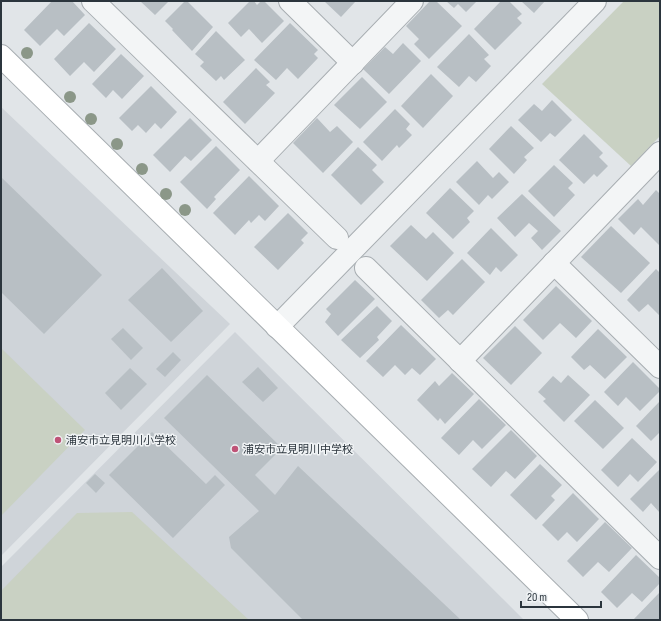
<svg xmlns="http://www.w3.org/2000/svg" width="661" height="621" font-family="'Sofia Sans Condensed','Noto Sans JP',sans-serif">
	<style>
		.built { fill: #cfd4d9 }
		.green { fill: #c9d1c3 }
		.building { fill: #b8bfc4 }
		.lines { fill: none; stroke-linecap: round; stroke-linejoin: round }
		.street-casing { stroke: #a7adb1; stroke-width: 24 }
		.secondary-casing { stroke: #a7adb1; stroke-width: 24 }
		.street { stroke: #f3f5f6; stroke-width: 22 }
		.secondary { stroke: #fff; stroke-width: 22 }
		.tree { fill: #8b9788 }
		.poi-dot { fill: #bf5377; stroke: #f0f3f5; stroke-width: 1.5 }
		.labels { text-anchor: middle; stroke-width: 3; stroke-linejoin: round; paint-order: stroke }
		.poi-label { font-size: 11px; fill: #2b353d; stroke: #f0f3f5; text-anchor: start }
	</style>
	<rect width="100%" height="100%" fill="#e1e5e8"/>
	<g class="built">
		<path d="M1,107l229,217 -229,232z"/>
		<path d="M235,332l289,288h-523v-53z"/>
	</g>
	<g class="green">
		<path d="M624,1h36v135l-29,30 -89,-82z"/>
		<path d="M1,348l84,82 -84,86z"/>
		<path d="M132,512l117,108h-248v-29l76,-78z"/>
	</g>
	<g class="building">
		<path d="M52,1h20l13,14 -21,21 -7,-7 -17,17 -16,-16z"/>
		<path d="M140,1h29l-14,14z"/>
		<path d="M185,1h2l26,26 -21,24 -20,-21 1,-1 -8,-8z"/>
		<path d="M250,1h4l3,4 4,-4h3l20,20 -22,22 -13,-14 -8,8 -13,-14z"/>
		<path d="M324,1h32l-15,16z"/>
		<path d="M430,1h6l26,25 -33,33 -15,-15 5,-5 -13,-13z"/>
		<path d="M446,1h31l-11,11 -8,-8 -4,4z"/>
		<path d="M501,1h8l13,13 -5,4 5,5 -27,27 -21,-21z"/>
		<path d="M521,1h24l-11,12z"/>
		<path d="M89,23l27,26 -22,23 -10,-10 -14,14 -16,-17z"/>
		<path d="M290,23l28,27 -4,4 4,4 -20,21 -11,-11 -11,12 -22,-20z"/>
		<path d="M216,31l29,29 -21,20 -3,-4 -5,5 -16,-15 4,-4 -9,-8z"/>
		<path d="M469,34l20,21 -5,4 7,7 -15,16 -7,-6 -10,11 -22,-20z"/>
		<path d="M403,43l18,18 -32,33 -26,-25 22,-22 8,7z"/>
		<path d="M121,54l23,22 -22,23 -9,-9 -7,8 -14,-14z"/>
		<path d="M256,68l14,14 -4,3 9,8 -30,31 -22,-22z"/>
		<path d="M431,74l22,22 -30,32 -22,-22z"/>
		<path d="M362,77l25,25 -27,27 -26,-24z"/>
		<path d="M151,86l26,26 -16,17 -6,-6 -9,10 -8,-8 -6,6 -13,-13z"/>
		<path d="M552,100l20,20 -17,17 -5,-4 -9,9 -23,-22 16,-16 8,7z"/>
		<path d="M395,109l15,15 -4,5 6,6 -13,13 -2,-3 -15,16 -19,-19z"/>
		<path d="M190,118l22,22 -21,21 -6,-5 -15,16 -17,-17z"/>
		<path d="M317,118l13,14 7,-6 16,16 -30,31 -30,-30z"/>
		<path d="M511,126l23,22 -10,9 3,3 -13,14 -25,-25z"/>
		<path d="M584,134l19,19 -4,4 9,9 -11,11 -3,-3 -10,10 -25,-24z"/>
		<path d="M216,146l24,24 -26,27 2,2 -9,10 -27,-27z"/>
		<path d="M358,147l19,18 -5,5 12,12 -23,23 -30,-30z"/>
		<path d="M477,161l16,17 6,-6 10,10 -17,17 -4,-4 -9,10 -23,-23z"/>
		<path d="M554,165l19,18 -5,5 7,7 -21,22 -26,-26z"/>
		<path d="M249,176l30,30 -14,15 -6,-6 -8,8 -2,-3 -14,15 -22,-22z"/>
		<path d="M1,177l101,98 -58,59 -43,-42z"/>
		<path d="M450,188l24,23 -7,7 3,4 -17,17 -27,-26z"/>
		<path d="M656,190l4,4v52l-19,-19 -7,8 -16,-16 20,-20 5,6z"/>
		<path d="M522,194l39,37 -19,19 -11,-12 7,-7 -9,-8 -14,14 -18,-19z"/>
		<path d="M288,213l20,20 -7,7 3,3 -26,27 -24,-23z"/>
		<path d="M411,225l15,14 7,-7 21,21 -27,28 -37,-35z"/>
		<path d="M611,226l39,37 -29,30 -40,-36z"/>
		<path d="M491,228l27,27 -17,17 -5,-5 -6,8 -23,-22z"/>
		<path d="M462,259l23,23 -32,33 -5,-5 -9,8 -18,-18z"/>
		<path d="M162,268l41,43 -32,31 -43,-42z"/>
		<path d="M656,269l4,4v43l-12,-12 -9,8 -12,-12z"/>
		<path d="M355,280l20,19 -37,37 -13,-14 6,-8 -5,-5z"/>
		<path d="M556,286l36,35 -16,17 -16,-15 -17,17 -20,-20z"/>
		<path d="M377,306l15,15 -15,16 2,3 -19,18 -19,-18z"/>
		<path d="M401,325l35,34 -16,16 -8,-7 -7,7 -10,-10 -12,12 -17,-16z"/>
		<path d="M515,326l27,27 -31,32 -28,-27z"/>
		<path d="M123,328l20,20 -12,12 -20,-21z"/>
		<path d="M598,329l29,28 -22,22 -15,-14 -6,5 -13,-13z"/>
		<path d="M173,352l8,8 -16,17 -9,-8z"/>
		<path d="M633,362l27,27v2l-20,20 -14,-14 -8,9 -14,-14z"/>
		<path d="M258,367l20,21 -15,14 -21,-20z"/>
		<path d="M130,368l17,16 -26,26 -16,-17z"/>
		<path d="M452,373l22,21 -29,30 -5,-6 -2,3 -21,-21 18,-19 4,5z"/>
		<path d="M207,375l75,73 -27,27 20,20 23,-29 163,154h-158l-72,-72 -2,-11 30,-26 -95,-93z"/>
		<path d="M568,375l22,20 -26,27 -21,-21 3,-2 -8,-7 15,-16 8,7z"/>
		<path d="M479,399l27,26 -24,24 -9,-9 -14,15 -18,-17z"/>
		<path d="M595,400l29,28 -21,21 -29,-28z"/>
		<path d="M660,401v31l-9,9 -15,-15z"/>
		<path d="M511,430l26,26 -22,23 -9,-8 -15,16 -19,-18z"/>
		<path d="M152,432l54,52 9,-9 10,10 -52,53 -64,-63z"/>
		<path d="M632,438l25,24 -19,20 -8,-8 -12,13 -17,-17z"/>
		<path d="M540,464l22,21 -11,11 4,4 -19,20 -26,-25z"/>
		<path d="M660,469v44l-9,-10 -8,9 -13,-13z"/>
		<path d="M95,474l10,9 -9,10 -10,-10z"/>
		<path d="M573,493l26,26 -22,23 -10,-10 -9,9 -16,-16z"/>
		<path d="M605,522l27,26 -23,24 -11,-10 -15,15 -16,-16z"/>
		<path d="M636,555l24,23v5l-18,19 -10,-9 -15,15 -16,-16z"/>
		<path d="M660,592v28h-27z"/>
	</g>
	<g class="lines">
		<g class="street-casing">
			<g id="street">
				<path d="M93,1l244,237"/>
				<path d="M290,1l63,62"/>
				<path d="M258,161l154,-160"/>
				<path d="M554,263l106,104"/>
				<path d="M366,268l294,290"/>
				<path d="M277,327l318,-326"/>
				<path d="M460,361l200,-208"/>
			</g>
		</g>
		<g class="secondary-casing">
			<path id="secondary" d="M1,56l576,564"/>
		</g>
		<use href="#street" class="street"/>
		<use href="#secondary" class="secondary"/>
	</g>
	<g class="tree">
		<circle cx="27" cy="53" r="6"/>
		<circle cx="70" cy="97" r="6"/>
		<circle cx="91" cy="119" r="6"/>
		<circle cx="117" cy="144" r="6"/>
		<circle cx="142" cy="169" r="6"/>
		<circle cx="166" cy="194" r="6"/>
		<circle cx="185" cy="210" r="6"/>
	</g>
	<g class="poi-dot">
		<circle cx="58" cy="440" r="4"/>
		<circle cx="235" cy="449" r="4"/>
	</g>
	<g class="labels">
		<g class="poi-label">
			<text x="66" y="444">浦安市立見明川小学校</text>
			<text x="243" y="453">浦安市立見明川中学校</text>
		</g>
	</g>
	<rect width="661" height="621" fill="none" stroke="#2b353d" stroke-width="4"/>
	<path d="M521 601v6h80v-6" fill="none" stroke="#2b353d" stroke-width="2"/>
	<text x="527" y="601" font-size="12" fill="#2b353d" stroke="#f0f3f5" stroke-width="3" paint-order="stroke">20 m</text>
</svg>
